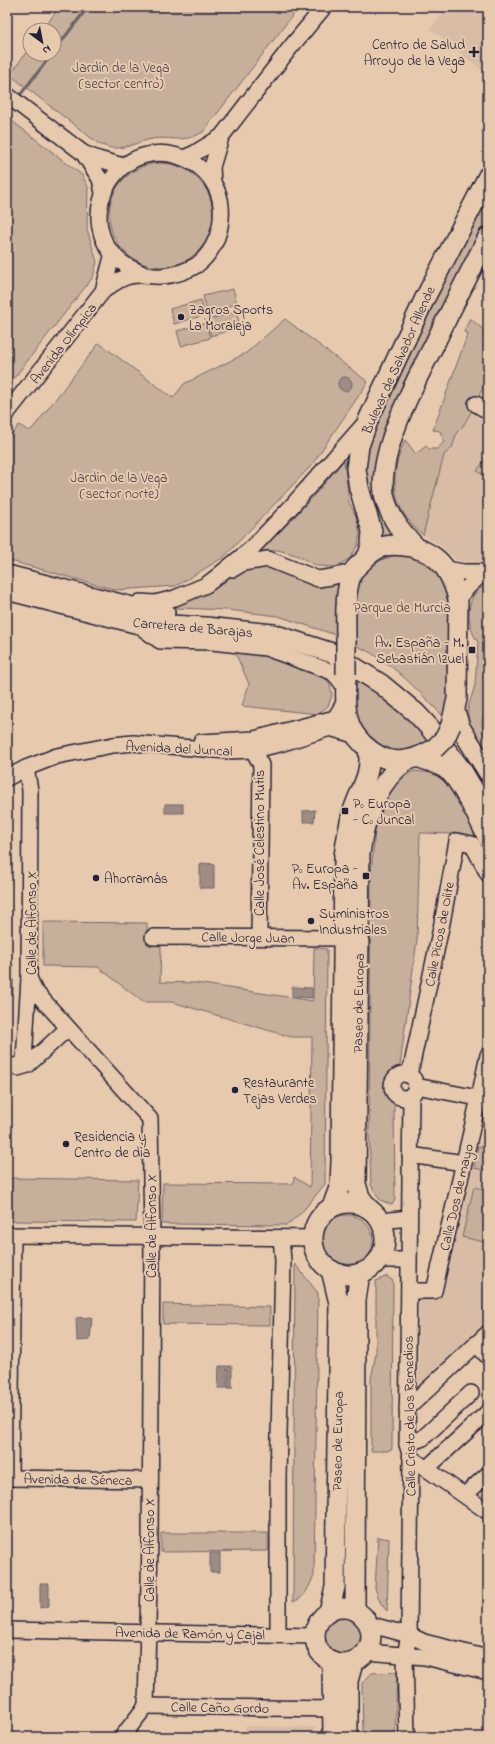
<svg xmlns="http://www.w3.org/2000/svg" width="495" height="1744" font-family="'Indie Flower',sans-serif">
	<style>
		.built { fill: #d8bca5 }
		.green { fill: #c6af9b; stroke: #74686b }
		.water { fill: #9e8c84; stroke: #6c6267 }
		.lines { fill: none; stroke-linecap: round; stroke-linejoin: round }
		.stream { stroke: #6c6267; stroke-width: 3 }
		.minor-casing { stroke: #22223b; stroke-width: 18 }
		.major-casing { stroke: #22223b; stroke-width: 22 }
		.minor { stroke: #e7caae; stroke-width: 15 }
		.major { stroke: #e7caae; stroke-width: 19 }
		.major-bridge-casing { stroke: #22223b; stroke-width: 22; stroke-linecap: butt }
		.major-bridge { stroke: #e7caae; stroke-width: 19 }
		.poi-dot { fill: #22223b; stroke: #e7caae; stroke-width: 1.5 }
		.labels { text-anchor: middle; stroke-width: 4; stroke-linejoin: round; paint-order: stroke }
		.poi-label { font-size: 14px; fill: #22223b; stroke: #e7caae; text-anchor: start }
		.park-label { font-size: 14px; fill: #433e4e; stroke: #e7caae }
		.street-label { font-size: 14px; fill: #22223b; stroke: #e7caae }
	</style>
	<rect width="100%" height="100%" fill="#e7caae"/>
	<filter id="ink" filterUnits="userSpaceOnUse"><feTurbulence type="fractalNoise" baseFrequency=".025" numOctaves="2"/><feDisplacementMap in="SourceGraphic" scale="8" xChannelSelector="R" yChannelSelector="G"/><feConvolveMatrix kernelMatrix="1 2 1 2 8 2 1 2 1" color-interpolation-filters="sRGB"/></filter>
	<g filter="url(#ink)">
		<g class="built">
			<path d="M447,7h41v68l-58,-46z"/>
			<path d="M474,407l14,9v147l-9,2 -22,-4 -16,-15 -18,-11 21,-80 8,-7 5,-16 6,-6z"/>
			<path d="M476,1142l12,2v180l-13,15 -57,53 1,-93h22l4,-13z"/>
			<path d="M245,1726l70,1 -1,10h-69z"/>
		</g>
		<g class="green">
			<path d="M59,7h240l-96,125c-22,12 -29,4 -51,7 -13,2 -25,10 -39,9 -5,0 -10,-3 -14,-4l-89,-69 20,-28v7h24v-24h-11z"/>
			<path d="M7,117l75,58 6,12 -1,42 10,33 -4,15 -86,110z"/>
			<circle cx="161" cy="215" r="52"/>
			<path d="M488,186v41l-44,88 -59,135 13,90 -18,3 -17,-68 6,-39z"/>
			<path d="M233,289l4,15 -30,8 -4,-16z"/>
			<path d="M201,300l4,15 -31,9 -4,-15z"/>
			<path d="M236,312l5,15 -30,9 -5,-16z"/>
			<path d="M470,318l18,16v42l-14,31 -11,19 -6,6 -5,16 -8,7 -21,80c-33,-27 -34,-59 -18,-95l11,14 10,-8 3,3h8l7,-7 -4,-11 -7,-1 35,-97 -4,-1z"/>
			<path d="M285,319l83,63 -57,84 -87,91 -48,29 -60,4 -109,-30v-119l12,-16 10,6 4,-3 66,-85 74,55 11,-14 62,-31z"/>
			<path d="M206,323l4,15 -29,8 -4,-15z"/>
			<path d="M488,455v23l-11,-7z"/>
			<path d="M344,460l5,42 7,14 4,17 -2,12 -8,13 -14,9 -19,-1 -21,-11 -18,-5 -21,3c32,-28 60,-60 87,-93z"/>
			<path d="M402,554l22,5 17,16 7,19 1,114 -7,7c-26,-26 -53,-57 -88,-70 1,-44 -7,-81 48,-91z"/>
			<path d="M271,564l67,18 -2,53 -58,-19 -50,-6 -75,-3 80,-36z"/>
			<path d="M488,585v117l-6,20 6,32 -15,-21 -5,-13v-12l7,-23 3,-43c-13,-17 -14,-50 10,-57z"/>
			<path d="M235,652l33,3 52,17 10,12 2,12 -4,10 -10,8 -76,-8 7,-22z"/>
			<path d="M359,676l70,60 -2,7c-10,5 -24,12 -35,9 -23,-7 -37,-29 -37,-52 -1,-9 -1,-15 4,-24z"/>
			<path d="M413,771l21,2 17,14 12,17 25,49v9l-18,-25 -15,-3 -35,-1 -3,107 -17,125 -12,12 -3,16 9,10 1,97 -3,5 -12,-5 -9,-15 -2,-53 2,-258 4,-44 9,-25 13,-24z"/>
			<path d="M43,922l104,1 1,21 13,2 -1,36 36,1 117,18 1,-53 13,1 -2,235 -23,28 -15,13 -125,-1 1,-41 130,1 1,-7 16,10 2,-150h-21l-119,-35h-29l-45,-35 -55,-1z"/>
			<path d="M478,1146l10,2v23l-14,-3z"/>
			<path d="M7,1178l131,2 -2,42 -129,-1z"/>
			<path d="M474,1187l14,3v53l-26,-6z"/>
			<circle cx="347" cy="1241" r="26"/>
			<path d="M295,1264l23,29 -4,283c-6,11 -7,21 -21,26z"/>
			<path d="M387,1276l6,5 -1,168 -5,2h-16v-72l5,-26v-72z"/>
			<path d="M163,1304l107,3v18l-107,-1z"/>
			<path d="M161,1533h107v18l-107,1z"/>
			<path d="M378,1537l11,2 -2,72 -7,-9 -5,-14z"/>
			<circle cx="342" cy="1637" r="20"/>
			<path d="M397,1672l-2,65h-32l-1,-54 10,-10z"/>
		</g>
		<g class="water">
			<circle cx="345" cy="384" r="7"/>
			<rect x="165" y="804" width="18" height="9"/>
			<path d="M315,810l-1,12h-11v-11z"/>
			<path d="M200,863l14,1v24h-14z"/>
			<rect x="7" y="966" width="6" height="28"/>
			<path d="M292,987l20,1v10l-20,-1z"/>
			<path d="M92,1317l-2,23 -13,1 -1,-23z"/>
			<path d="M219,1366h13v22h-4l1,-18 -2,-1v19h-9z"/>
			<rect x="210" y="1553" width="10" height="19"/>
			<path d="M40,1584h9v22l-9,2z"/>
		</g>
		<g class="lines">
			<g class="stream">
				<path d="M54,51l34,-44"/>
				<path d="M17,99l35,-45"/>
				<path d="M7,112l6,-7"/>
			</g>
			<g class="minor-casing">
				<g id="minor">
					<path d="M7,95l76,58 15,6 25,7"/>
					<path d="M83,153l17,26 3,14"/>
					<path d="M184,158l11,-5 26,-16"/>
					<path d="M213,182l-1,-15 9,-30 69,-89 34,-41"/>
					<path d="M103,291l10,-38"/>
					<path d="M476,404l12,7"/>
					<path d="M7,413l96,-122c8,-6 17,-13 27,-15 11,-3 21,1 33,0 11,-1 24,-5 34,-11 18,-14 26,-37 24,-59 -1,-16 -12,-33 -26,-42 -74,-44 -133,61 -68,102 5,3 11,5 16,8"/>
					<path d="M233,569l10,-6 25,-4 50,20 13,-2 21,-5"/>
					<path d="M446,569l17,3h25"/>
					<path d="M458,599l11,-13 15,-14"/>
					<path d="M140,602l15,1 20,-5 31,-13 8,-6 38,-31 38,-40 76,-86"/>
					<path d="M135,623l25,18 52,1 54,6 66,24 6,6 8,11"/>
					<path d="M201,742l53,-3 81,-21 11,-18"/>
					<path d="M253,750l8,15 -2,172"/>
					<path d="M26,768l4,22 -1,187 5,13 116,129 2,118 -2,305 -4,164"/>
					<path d="M7,778l19,-10 31,-12 56,-11 20,-2 95,8 25,-1 27,-6 50,-16 24,7"/>
					<path d="M153,937l189,1"/>
					<path d="M7,1068l11,-3 6,-4 5,-83"/>
					<path d="M18,1068l10,-3 40,-37"/>
					<circle cx="404" cy="1086" r="12"/>
					<path d="M408,1075l4,-11 30,-141 15,-82 15,3 16,30"/>
					<path d="M416,1086l72,14"/>
					<path d="M410,1155l54,8"/>
					<path d="M381,1221l28,-3"/>
					<path d="M7,1235l306,3"/>
					<path d="M379,1260h29"/>
					<path d="M409,1291h25l45,-193 9,-43"/>
					<path d="M476,1344l12,13"/>
					<path d="M407,1409l81,-76"/>
					<path d="M407,1444l16,-6 48,-45"/>
					<path d="M411,1458l77,54"/>
					<path d="M427,1468l61,-56"/>
					<path d="M7,1478l143,2"/>
					<path d="M10,1478l3,-243"/>
					<path d="M465,1495l23,-21"/>
					<path d="M368,1624l41,11 15,7 64,16"/>
					<path d="M7,1630l308,6"/>
					<path d="M278,1635v-157l5,-218 -2,-22"/>
					<path d="M367,1652l58,5 63,15"/>
					<path d="M146,1706l187,3"/>
					<path d="M122,1737l24,-31"/>
					<path d="M407,1737l-2,-81 4,-21 2,-177 -4,-14 4,-349"/>
				</g>
			</g>
			<g class="major-casing">
				<g id="major">
					<path d="M418,549c-14,-14 -26,-28 -32,-47 -14,-42 30,-121 49,-159 17,-36 35,-71 53,-106"/>
					<path d="M368,555l3,-10 1,-14 -13,-43 -3,-19 3,-23 10,-28 56,-120 63,-122"/>
					<path d="M7,575l137,35 21,2"/>
					<path d="M7,590l128,33 71,4 67,7 59,19 49,31 35,29 14,15 33,44 25,42"/>
					<path d="M346,640c0,-22 -2,-46 6,-67 2,-4 7,-8 10,-11 16,-18 27,-19 50,-15 7,2 16,5 22,10 14,10 20,26 24,42l-1,100 -6,26"/>
					<path d="M346,674c0,14 -2,30 2,44 2,11 7,18 15,26 23,22 44,21 71,5"/>
					<path d="M455,711l5,16 28,45"/>
					<path d="M419,758c10,3 22,6 31,14 13,13 29,48 38,66"/>
					<circle cx="349" cy="1239" r="36"/>
					<path d="M332,1207l8,-22 1,-24 3,-305c2,-14 4,-28 8,-42 7,-24 21,-39 16,-65"/>
					<path d="M369,1209l-9,-12 -4,-13 4,-330c4,-35 17,-72 47,-94"/>
					<circle cx="343" cy="1636" r="28"/>
					<path d="M355,1610l1,-310 4,-27"/>
					<path d="M329,1612l6,-25 4,-284 -8,-33"/>
					<path d="M332,1663l1,74"/>
					<path d="M348,1737v-56l5,-18"/>
				</g>
			</g>
			<use href="#minor" class="minor"/>
			<use href="#major" class="major"/>
			<g class="major-bridge-casing">
				<g id="major-bridge">
					<path d="M346,674v-34"/>
					<path d="M434,749l11,-11 6,-13"/>
				</g>
			</g>
			<use href="#major-bridge" class="major-bridge"/>
		</g>
	</g>
	<g class="poi-dot">
		<path d="M472 46h4v4h4v4h-4v4h-4v-4h-4v-4h4z"/>
		<circle cx="181" cy="317" r="4"/>
		<rect x="468" y="646" width="8" height="8" rx="2"/>
		<rect x="341" y="807" width="8" height="8" rx="2"/>
		<rect x="362" y="872" width="8" height="8" rx="2"/>
		<circle cx="96" cy="878" r="4"/>
		<circle cx="311" cy="921" r="4"/>
		<circle cx="235" cy="1090" r="4"/>
		<circle cx="66" cy="1144" r="4"/>
	</g>
	<g class="labels">
		<g class="poi-label">
			<text x="465" y="49" text-anchor="end">Centro de Salud<tspan x="465" dy="16">Arroyo de la Vega</tspan></text>
			<text x="189" y="314">Zagros Sports<tspan x="189" dy="16">La Moraleja</tspan></text>
			<text x="464" y="647" text-anchor="end">Av. España - M.<tspan x="464" dy="16">Sebastián Izuel</tspan></text>
			<text x="353" y="808">Pº Europa<tspan x="353" dy="16">- Cº Juncal</tspan></text>
			<text x="358" y="873" text-anchor="end">Pº Europa -<tspan x="358" dy="16">Av. España</tspan></text>
			<text x="104" y="883">Ahorramás</text>
			<text x="319" y="918">Suministros<tspan x="319" dy="16">Industriales</tspan></text>
			<text x="243" y="1087">Restaurante<tspan x="243" dy="16">Tejas Verdes</tspan></text>
			<text x="74" y="1141">Residencia y<tspan x="74" dy="16">Centro de dia</tspan></text>
		</g>
		<g class="park-label">
			<text x="121" y="72">Jardín de la Vega<tspan x="121" dy="16">(sector centro)</tspan></text>
			<text x="119" y="482">Jardín de la Vega<tspan x="119" dy="16">(sector norte)</tspan></text>
			<text x="402" y="612">Parque de Murcia</text>
		</g>
		<g class="street-label">
			<text transform="translate(63 343) rotate(-52)" y="5">Avenida Olímpica</text>
			<text transform="translate(398 360) rotate(-66)" y="5">Bulevar de Salvador Allende</text>
			<text transform="translate(193 627) rotate(5)" y="5">Carretera de Barajas</text>
			<text transform="translate(179 748) rotate(3)" y="5">Avenida del Juncal</text>
			<text transform="translate(259 843) rotate(-90)" y="5">Calle José Celestino Mutis</text>
			<text transform="translate(31 923) rotate(-90)" y="5">Calle de Alfonso X</text>
			<text transform="translate(439 934) rotate(-79)" y="5">Calle Picos de Olite</text>
			<text transform="translate(248 937) rotate(1)" y="5">Calle Jorge Juan</text>
			<text transform="translate(358 1003) rotate(-89)" y="5">Paseo de Europa</text>
			<text transform="translate(456 1197) rotate(-77)" y="5">Calle Dos de mayo</text>
			<text transform="translate(151 1226) rotate(-90)" y="5">Calle de Alfonso X</text>
			<text transform="translate(409 1416) rotate(-91)" y="5">Calle Cristo de los Remedios</text>
			<text transform="translate(337 1441) rotate(-89)" y="5">Paseo de Europa</text>
			<text transform="translate(78 1479) rotate(1)" y="5">Avenida de Séneca</text>
			<text transform="translate(149 1550) rotate(-90)" y="5">Calle de Alfonso X</text>
			<text transform="translate(190 1633) rotate(1)" y="5">Avenida de Ramón y Cajal</text>
			<text transform="translate(220 1707) rotate(1)" y="5">Calle Caño Gordo</text>
		</g>
	</g>
	<rect width="495" height="1744" fill="none" stroke="#e7caae" stroke-width="24"/>
	<rect x="12" y="12" width="471" height="1720" fill="none" stroke="#22223b" stroke-width="1.5" filter="url(#ink)"/>
	<g transform="translate(42 42) rotate(148)"><circle r="19" fill="#e7caae" stroke="#988780"/>
	<path d="M0-3L7 15L0 10L-7 15Z" fill="#22223b"/>
	<text y="-6" font-size="11" font-weight="bold" text-anchor="middle" fill="#22223b">N</text>
	</g>
</svg>
